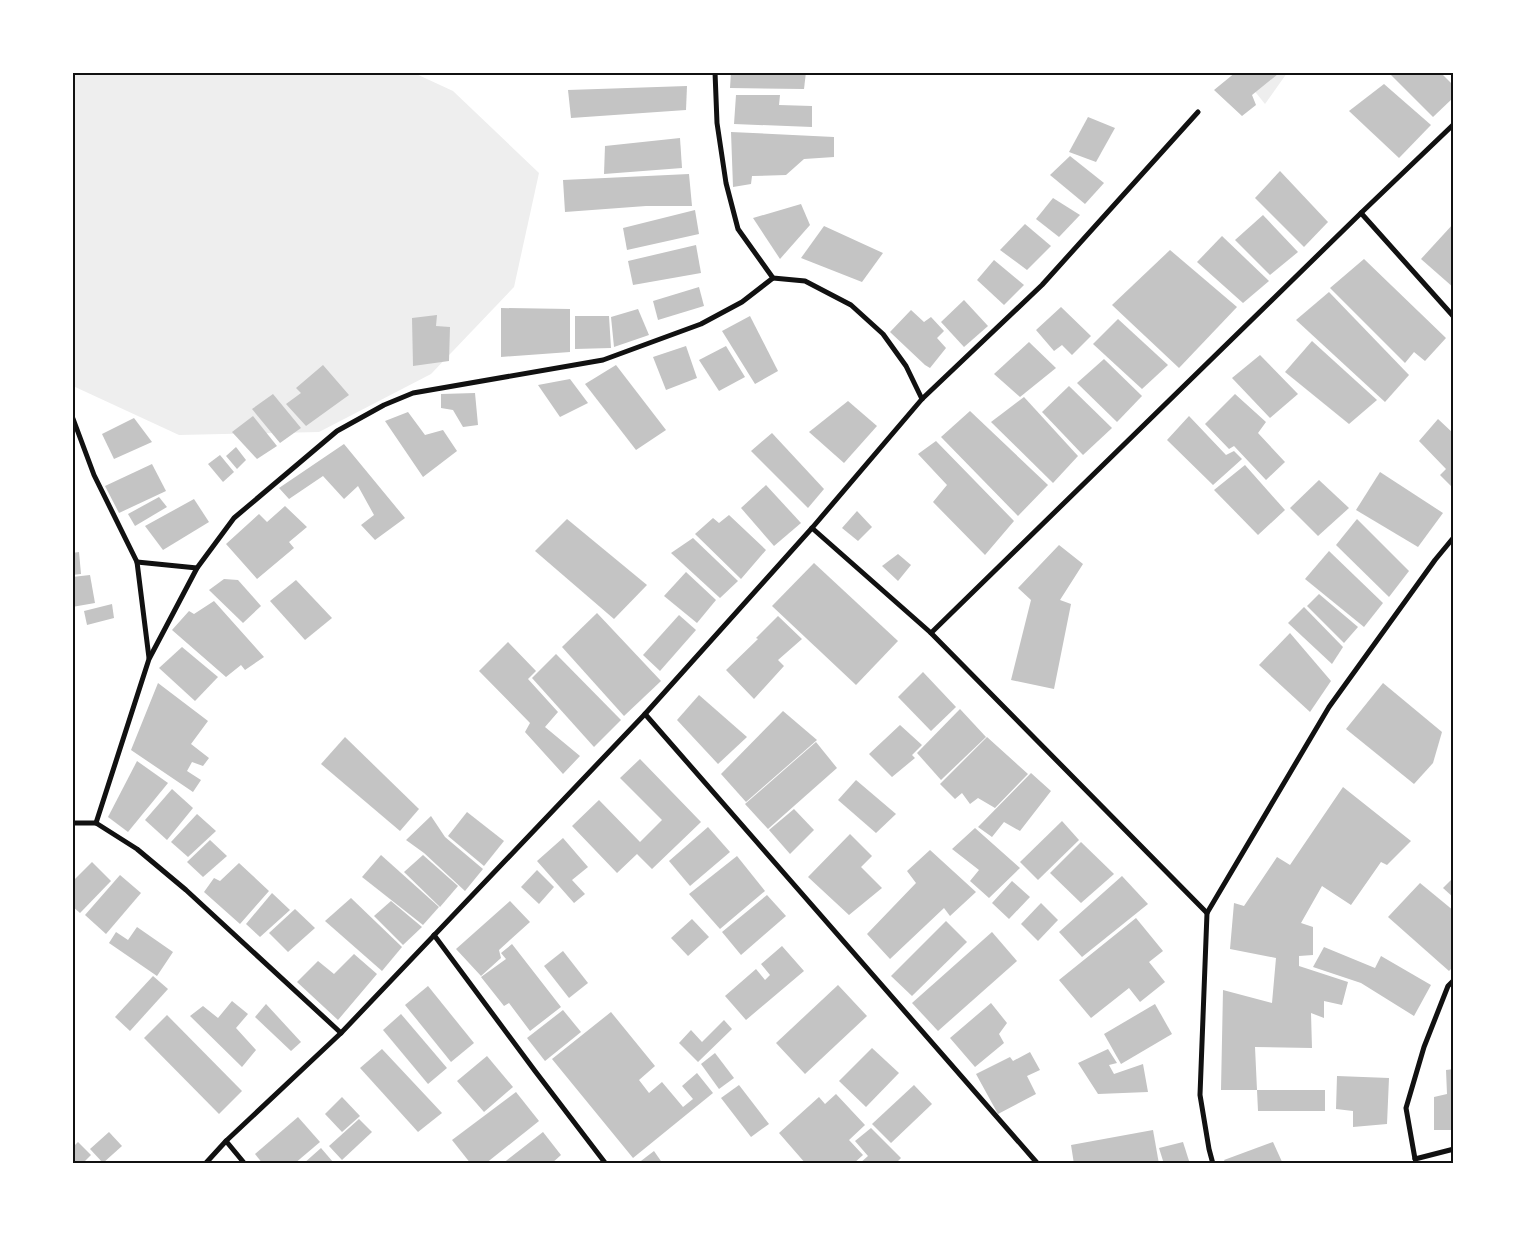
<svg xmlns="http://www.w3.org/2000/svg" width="1526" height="1236" font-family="Helvetica,sans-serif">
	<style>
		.green { fill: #eee }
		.building { fill: #c4c4c4 }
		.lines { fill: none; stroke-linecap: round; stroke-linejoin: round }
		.minor { stroke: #111; stroke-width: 5 }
		.neatline { fill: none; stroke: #111; stroke-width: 2 }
	</style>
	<rect width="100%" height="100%" fill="#fff"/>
	<g class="green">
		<path d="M73,73h341l39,18 86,82 -25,114 -83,87 -112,58 -140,3 -106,-49z"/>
		<path d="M1240,73h47l-22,31z"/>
	</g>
	<g class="building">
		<path d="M731,72h75l-2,17 -74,-1z"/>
		<path d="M1236,72l42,2 -26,21 4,10 -14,11 -28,-26z"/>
		<path d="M1388,72h52l14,14v11l-21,20z"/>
		<path d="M1384,84l47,41 -32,33 -50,-47z"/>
		<path d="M687,86l-1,24 -115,8 -3,-28z"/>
		<path d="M736,95h44l-1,10 33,1v21l-78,-3z"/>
		<path d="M1088,117l27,11 -19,34 -27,-10z"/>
		<path d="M731,132l103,5v20l-30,2 -18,16 -34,1 -1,8 -18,3z"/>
		<path d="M680,138l2,30 -78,6 1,-28z"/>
		<path d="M1070,156l34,27 -19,21 -35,-29z"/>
		<path d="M1280,171l48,51 -24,25 -49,-49z"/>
		<path d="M689,174l3,32h-46l-81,6 -2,-32z"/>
		<path d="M1053,198l27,17 -21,22 -23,-18z"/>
		<path d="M801,204l9,21 -30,34 -27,-41z"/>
		<path d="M695,210l4,24 -72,16 -4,-22z"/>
		<path d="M1263,215l35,37 -28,23 -35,-35z"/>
		<path d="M1454,223v65l-33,-29z"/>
		<path d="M1025,224l26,22 -24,24 -27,-20z"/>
		<path d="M824,226l59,27 -21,29 -61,-24z"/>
		<path d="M1222,236l47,45 -26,22 -46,-41z"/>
		<path d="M696,245l5,28 -68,12 -5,-24z"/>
		<path d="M1170,250l67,57 -58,61 -67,-63z"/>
		<path d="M1364,259l82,79 -21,23 -11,-9 -9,11 -75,-75z"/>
		<path d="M994,260l30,25 -20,20 -27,-25z"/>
		<path d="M699,287l5,19 -46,14 -5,-19z"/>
		<path d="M1329,292l80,83 -24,27 -89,-82z"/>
		<path d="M964,300l24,26 -24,21 -23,-25z"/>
		<path d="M1061,307l30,29 -19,19 -10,-10 -8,6 -18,-21z"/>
		<path d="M501,308l69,1v43l-69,5z"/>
		<path d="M638,309l11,26 -35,12 -3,-30z"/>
		<path d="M911,310l13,12 7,-5 13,14 -7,7 9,10 -16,20 -5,-3 -35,-33z"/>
		<path d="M437,315l-1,11 14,1 -1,34 -36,5 -1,-48z"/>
		<path d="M575,316h34l2,32 -36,1z"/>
		<path d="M750,316l28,55 -23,13 -33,-53z"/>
		<path d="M1118,319l50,46 -26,24 -49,-45z"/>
		<path d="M1312,341l65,59 -28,24 -64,-52z"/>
		<path d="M1029,342l27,26 -36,29 -26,-23z"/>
		<path d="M686,346l11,32 -31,12 -13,-33z"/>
		<path d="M726,346l19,31 -26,14 -20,-31z"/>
		<path d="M1260,355l38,39 -28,24 -38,-40z"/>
		<path d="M1104,359l38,37 -25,26 -40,-39z"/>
		<path d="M323,365l26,30 -43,31 -20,-22 15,-11 -5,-5z"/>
		<path d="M616,365l50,65 -30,20 -51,-66z"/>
		<path d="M570,379l18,24 -28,14 -22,-32z"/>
		<path d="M1069,386l43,42 -29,27 -41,-43z"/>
		<path d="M475,393l3,32 -15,2 -10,-17 -12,-2v-14z"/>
		<path d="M273,394l28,34 -21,15 -28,-34z"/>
		<path d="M1235,394l31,28 -8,11 27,29 -19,18 -32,-34 -5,3 -24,-25z"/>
		<path d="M1024,397l54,59 -25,27 -62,-61z"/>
		<path d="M848,401l29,25 -33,37 -35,-31z"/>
		<path d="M970,411l78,74 -30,31 -77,-79z"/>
		<path d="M408,412l17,23 18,-5 14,21 -34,26 -38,-56z"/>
		<path d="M253,416l24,30 -20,13 -25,-27z"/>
		<path d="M1189,416l37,39 8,-4 8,8 -29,26 -46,-45z"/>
		<path d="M134,418l18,24 -38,17 -12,-25z"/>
		<path d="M1438,419l16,15v55l-14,-14 6,-6 -27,-28z"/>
		<path d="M772,433l52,56 -16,19 -57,-57z"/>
		<path d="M936,441l78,80 -29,34 -52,-53 14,-17 -29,-31z"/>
		<path d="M344,444l61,74 -30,22 -14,-15 13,-10 -16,-29 -14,13 -21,-23 -34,23 -10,-11z"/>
		<path d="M236,447l10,13 -9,9 -11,-13z"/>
		<path d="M220,455l14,17 -11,10 -15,-18z"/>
		<path d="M152,464l14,27 -47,22 -14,-27z"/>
		<path d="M1245,465l40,45 -27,25 -44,-45z"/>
		<path d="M1380,472l63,41 -25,34 -62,-37z"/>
		<path d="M1319,480l30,28 -31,28 -28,-28z"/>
		<path d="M766,485l35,38 -27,23 -33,-38z"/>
		<path d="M159,497l8,10 -32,19 -7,-12z"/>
		<path d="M194,499l15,23 -46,28 -18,-24z"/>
		<path d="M285,506l22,21 -18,15 5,6 -37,31 -31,-35 33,-30 8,8z"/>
		<path d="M857,511l15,16 -14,14 -16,-13z"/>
		<path d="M729,515l37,35 -25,29 -46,-45 18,-16 6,5z"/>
		<path d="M567,519l80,66 -33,34 -79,-68z"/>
		<path d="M1357,519l52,52 -20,26 -53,-52z"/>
		<path d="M693,538l45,43 -18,17 -49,-45z"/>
		<path d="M1059,545l24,19 -23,36 11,4 -17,85 -43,-9 20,-80 -13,-12z"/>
		<path d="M1329,551l54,52 -19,24 -59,-48z"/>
		<path d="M79,552l2,22 -9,1v-22z"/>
		<path d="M898,554l13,11 -13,16 -16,-15z"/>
		<path d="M814,563l84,78 -42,44 -84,-79z"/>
		<path d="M686,572l30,28 -19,23 -33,-27z"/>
		<path d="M90,575l5,28 -23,4v-30z"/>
		<path d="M224,579l14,1 23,26 -18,17 -34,-33z"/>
		<path d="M296,580l36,38 -27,22 -35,-39z"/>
		<path d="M1319,594l39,33 -14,16 -37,-37z"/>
		<path d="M214,601l50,56 -19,13 -4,-5 -15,12 -54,-47 17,-19 5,3z"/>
		<path d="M112,604l2,14 -27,7 -3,-14z"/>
		<path d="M1304,607l39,40 -11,17 -44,-41z"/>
		<path d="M597,613l64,68 -37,35 -62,-69z"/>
		<path d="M679,615l17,15 -36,41 -17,-16z"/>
		<path d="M778,616l24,23 -24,21 6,6 -30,33 -28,-29 32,-31 -2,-1z"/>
		<path d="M1290,633l41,48 -21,31 -51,-47z"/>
		<path d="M508,642l28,29 -8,8 30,33 -13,15 35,29 -17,18 -38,-42 5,-9 -51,-52z"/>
		<path d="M182,647l36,30 -23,24 -36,-33z"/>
		<path d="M556,654l65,66 -27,27 -62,-69z"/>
		<path d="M923,672l33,35 -25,24 -33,-34z"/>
		<path d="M158,683l50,38 -17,23 18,14 -6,8 -11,-4 -5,9 14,9 -8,12 -62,-42z"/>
		<path d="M1383,683l59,49 -9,31 -19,21 -68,-55z"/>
		<path d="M699,695l48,42 -29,27 -41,-44z"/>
		<path d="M960,709l26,28 -45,43 -24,-27z"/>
		<path d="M783,711l34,29 -71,62 -25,-28z"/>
		<path d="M900,725l22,20 -10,10 3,3 -23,19 -23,-23z"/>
		<path d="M345,737l74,72 -19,22 -79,-67z"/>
		<path d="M987,737l41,37 -33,34 -17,-10 -8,6 -8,-11 -7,6 -15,-15z"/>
		<path d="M816,742l21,26 -69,61 -23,-25z"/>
		<path d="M640,759l61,63 -49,47 -15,-15 -20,19 -45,-47 27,-26 41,42 22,-22 -42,-42z"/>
		<path d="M137,761l31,22 -40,49 -20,-15z"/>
		<path d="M1031,773l20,18 -31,40 -16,-9 -12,15 -14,-10z"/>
		<path d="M856,780l40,34 -20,19 -38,-33z"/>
		<path d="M1343,787l68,54 -24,24 -6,-3 -30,43 -29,-19 -21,37 12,4v28l-14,1v10l49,16 -6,23 -18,-4v17l-13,-5 1,35 -57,-1 2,43h68v21h-67l-1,-21h-36l2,-100 49,13 4,-45 -46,-9 4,-46 10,3 33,-49 13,8z"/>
		<path d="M172,789l21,19 -26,32 -22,-20z"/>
		<path d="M794,809l20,21 -24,24 -21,-24z"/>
		<path d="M467,812l37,29 -20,25 -36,-30z"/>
		<path d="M197,814l19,17 -28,26 -17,-15z"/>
		<path d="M431,816l14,21 38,32 -18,22 -41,-38 -18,-13z"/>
		<path d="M1062,821l17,19 -41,40 -18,-18z"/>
		<path d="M708,827l22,25 -40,34 -21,-25z"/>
		<path d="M975,828l45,40 -31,30 -19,-17 9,-11 -27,-21z"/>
		<path d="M850,834l22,22 -11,11 21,21 -33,27 -41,-38z"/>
		<path d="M563,838l25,29 -16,13 13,14 -11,9 -37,-42z"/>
		<path d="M210,840l17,16 -24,21 -16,-15z"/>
		<path d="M1081,842l33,32 -33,29 -31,-30z"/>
		<path d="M930,850l46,42 -26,24 -6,-8 -54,51 -23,-25 49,-51 -9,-12z"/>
		<path d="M381,855l58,52 -16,18 -61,-48z"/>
		<path d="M423,855l35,31 -18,21 -36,-35z"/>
		<path d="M737,856l28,35 -45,38 -31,-35z"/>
		<path d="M92,862l19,19 -31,32 -8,-7v-24z"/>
		<path d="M239,863l30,28 -29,33 -36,-32 10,-14 6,3z"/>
		<path d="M537,870l17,17 -15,17 -18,-17z"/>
		<path d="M120,875l21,18 -35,41 -21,-19z"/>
		<path d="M1122,876l26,28 -66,53 -23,-25z"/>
		<path d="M1454,877v21l-11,-10z"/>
		<path d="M1012,881l18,16 -21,22 -17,-16z"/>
		<path d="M1420,883l34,28v55l-5,5 -61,-54z"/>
		<path d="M272,893l18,17 -30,27 -14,-13z"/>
		<path d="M767,895l19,21 -45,39 -19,-23z"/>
		<path d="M351,898l51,49 -20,24 -57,-50z"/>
		<path d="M391,901l31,26 -19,18 -29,-29z"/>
		<path d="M510,901l20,21 -31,28 2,8 -20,18 -25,-27z"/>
		<path d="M1041,903l17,17 -20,21 -17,-17z"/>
		<path d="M295,909l20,19 -27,24 -19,-19z"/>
		<path d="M1136,918l27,33 -14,11 16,20 -25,20 -11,-14 -38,30 -32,-38z"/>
		<path d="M692,919l17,18 -21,19 -17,-18z"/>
		<path d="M946,921l21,21 -55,54 -21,-20z"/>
		<path d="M137,927l36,25 -16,24 -48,-33 7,-11 12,8z"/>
		<path d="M992,932l25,29 -79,70 -26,-28z"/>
		<path d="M512,944l49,63 -31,24 -21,-28 -5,3 -23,-29 25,-18 -5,-6z"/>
		<path d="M782,946l22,25 -58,49 -21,-24 31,-27 9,11 5,-5 -9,-11z"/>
		<path d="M1324,947l51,21 6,-12 50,29 -17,31 -53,-33 -48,-16z"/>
		<path d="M563,951l25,32 -19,15 -25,-32z"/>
		<path d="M354,954l23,20 -39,46 -41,-38 21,-21 16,13z"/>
		<path d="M153,976l15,13 -38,42 -15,-14z"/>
		<path d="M838,985l29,31 -62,58 -29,-31z"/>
		<path d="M428,986l46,57 -23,19 -46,-57z"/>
		<path d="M232,1001l16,13 -12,14 20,22 -14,17 -52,-51 13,-10 15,12z"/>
		<path d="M991,1003l16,20 -8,11 5,9 -29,24 -25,-29z"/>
		<path d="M266,1004l35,38 -10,9 -36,-34z"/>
		<path d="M1155,1004l17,30 -51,30 -17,-30z"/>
		<path d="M563,1010l18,22 -36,29 -18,-23z"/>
		<path d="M611,1012l44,54 -16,14 10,13 13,-11 21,25 10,-8 -11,-13 15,-13 16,20 -80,65 -81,-99z"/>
		<path d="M401,1014l46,54 -19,16 -45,-54z"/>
		<path d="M167,1015l75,76 -23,23 -75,-76z"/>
		<path d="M724,1020l8,9 -34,33 -19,-19 12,-13 11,12z"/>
		<path d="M872,1048l27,25 -33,34 -27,-26z"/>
		<path d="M382,1049l60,64 -24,19 -58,-64z"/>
		<path d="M1108,1049l9,14 -8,2 5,9 29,-10 5,28 -50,2 -20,-31z"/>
		<path d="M1030,1052l10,18 -13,6 9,18 -38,20 -22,-40 34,-17 3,4z"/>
		<path d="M715,1053l19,25 -15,11 -18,-25z"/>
		<path d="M487,1056l26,31 -29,25 -27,-31z"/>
		<path d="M1454,1069v61h-20v-33l13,-3 -1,-24z"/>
		<path d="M1337,1076l52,2 -2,46 -34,3v-16l-17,-2z"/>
		<path d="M739,1085l30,39 -18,13 -30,-39z"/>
		<path d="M914,1085l18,19 -41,39 -19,-19z"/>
		<path d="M516,1092l23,29 -54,43h-14l-19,-24z"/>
		<path d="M836,1094l29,31 -16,15 14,15 -10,9h-47l-27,-31 40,-36 6,7z"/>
		<path d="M342,1097l18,19 -18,16 -17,-18z"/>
		<path d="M298,1117l22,25 -26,22h-31l-8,-10z"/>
		<path d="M359,1119l13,13 -30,28 -13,-14z"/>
		<path d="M871,1128l30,30 -6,6h-36l9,-8 -13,-15z"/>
		<path d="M1153,1130l6,34h-85l-3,-19z"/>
		<path d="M109,1132l13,14 -19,17 -13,-14z"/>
		<path d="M543,1132l18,23 -10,9h-49z"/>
		<path d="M78,1142l13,13 -9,9h-10v-16z"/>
		<path d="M1183,1142l7,22h-26l-5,-16z"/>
		<path d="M1273,1142l10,22h-57l-2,-4z"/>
		<path d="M321,1148l12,14 -30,2z"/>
		<path d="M654,1151l9,13h-26z"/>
	</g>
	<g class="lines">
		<g class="minor">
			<path d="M715,72l2,51 9,60 12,46 35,49 32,3 46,24 32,29 23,32 16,33"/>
			<path d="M1361,213l93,104"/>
			<path d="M72,416l22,59 43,87 12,96"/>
			<path d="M812,528l119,105 430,-420 93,-89"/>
			<path d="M137,562l60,6"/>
			<path d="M931,633l276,280"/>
			<path d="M645,714l393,450"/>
			<path d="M72,823h24l41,26 49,41 155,143"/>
			<path d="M96,823l53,-164 48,-91 37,-50 103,-87 47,-26 29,-12 190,-33 98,-36 41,-22 31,-24"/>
			<path d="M434,935l101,136 71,93"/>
			<path d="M226,1141l19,23"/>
			<path d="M1415,1159l-9,-51 18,-61 24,-61 6,-6"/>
			<path d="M1415,1159l39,-10"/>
			<path d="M205,1164l21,-23 115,-108 304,-319 167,-186 110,-129 120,-114 156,-173"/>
			<path d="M1213,1164l-4,-15 -9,-54 7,-182 122,-206 106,-147 19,-23"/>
		</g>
	</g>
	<rect width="1526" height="1236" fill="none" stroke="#ffffff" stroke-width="148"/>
	<rect x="74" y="74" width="1378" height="1088" class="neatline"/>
</svg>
